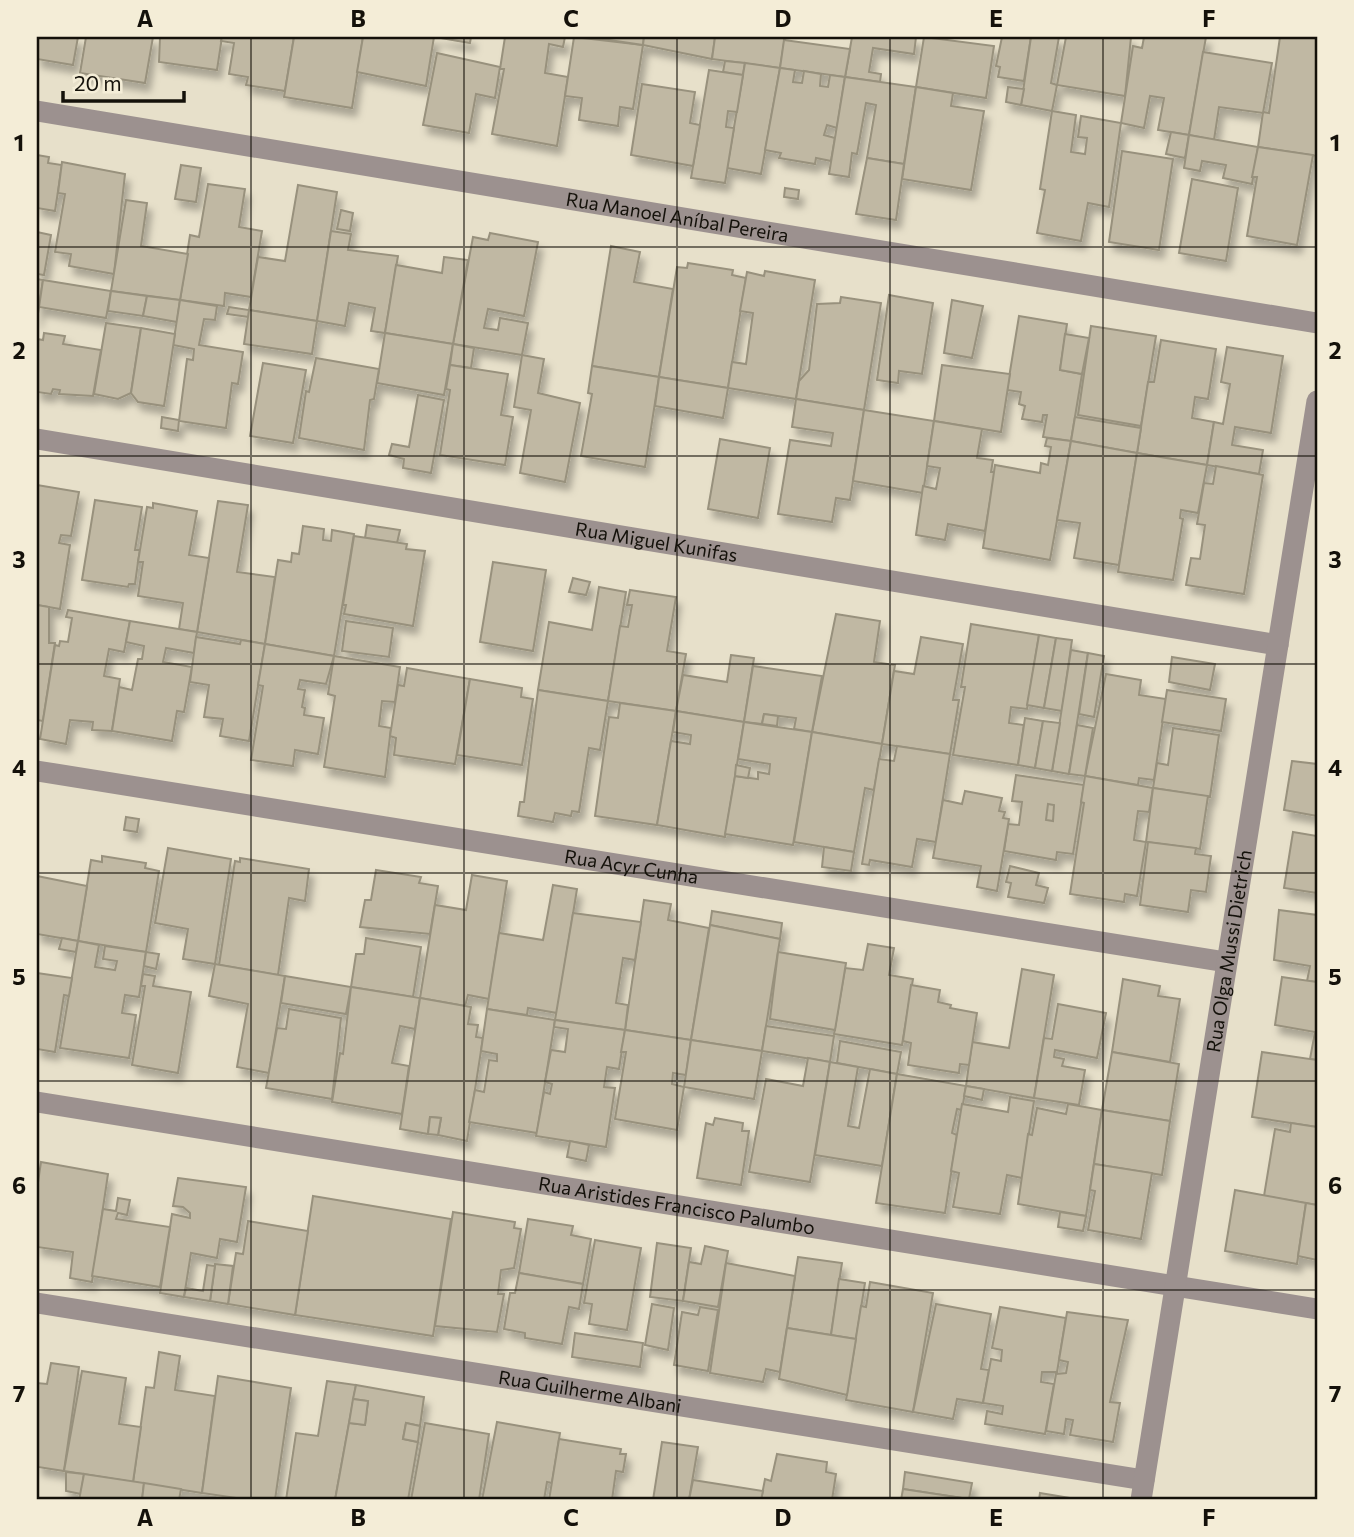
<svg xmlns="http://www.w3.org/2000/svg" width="1354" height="1537" font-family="Commissioner,sans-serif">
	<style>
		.building { fill: #c0b8a3; stroke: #98917d; stroke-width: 2; filter: url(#shadow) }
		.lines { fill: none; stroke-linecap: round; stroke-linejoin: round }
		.minor { stroke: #9c918f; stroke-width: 21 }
		.grid { fill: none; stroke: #14110a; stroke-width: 2; stroke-opacity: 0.55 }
		.labels { text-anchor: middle; stroke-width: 6; stroke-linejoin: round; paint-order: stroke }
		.street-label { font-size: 19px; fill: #14110a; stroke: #f4edd7 }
		.neatline { fill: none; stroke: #14110a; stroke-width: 2.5 }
		.grid-label { font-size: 23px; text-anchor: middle; font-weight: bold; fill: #14110a }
	</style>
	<defs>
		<filter id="shadow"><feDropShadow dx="4.5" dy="8" stdDeviation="3.5" flood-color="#0004"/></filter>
	</defs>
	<rect width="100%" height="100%" fill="#e7e0ca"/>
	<g class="building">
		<path d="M37,37h41l-5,28 -36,-6z"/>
		<path d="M86,37h67l-8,46 -65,-10z"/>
		<path d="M160,37h62l-5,33 -58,-8z"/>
		<path d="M222,37h72l-9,54 -39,-6 2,-8 -19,-3 5,-31 -13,-2z"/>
		<path d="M294,37h69l-11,71 -68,-11z"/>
		<path d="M363,37h71l-8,49 -69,-14z"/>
		<path d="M435,37h36l-1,6z"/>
		<path d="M505,37h60l-2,10 -14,-3 -4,29 23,4 -11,69 -65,-12 12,-65h-4z"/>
		<path d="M574,37l69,8 -10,64 -13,-2 -2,19 -39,-6 3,-22 -17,-2z"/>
		<path d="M589,37h55l-1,8z"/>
		<path d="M644,37l71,1 -3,21 -69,-14z"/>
		<path d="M785,37l-5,31 -68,-9 3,-22z"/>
		<path d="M852,37h64l-2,17 -41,-6 -4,24 12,2 -1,8 -35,-5z"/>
		<path d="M924,37l70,9 -8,52 -70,-11z"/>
		<path d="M1002,37h29l-7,44 -26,-4 2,-10 -4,-1z"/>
		<path d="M1031,37h28l-8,46 6,2 -5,26 -31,-6z"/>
		<path d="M1066,37h65l-6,59 -68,-11z"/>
		<path d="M1144,37h62l-17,98 -31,-5 6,-32 -14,-2 -6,32 -23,-5 12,-77 9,2z"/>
		<path d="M1280,37h37v119l-59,-9 5,-35 6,1z"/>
		<path d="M784,40l66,9 -5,28 -65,-9z"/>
		<path d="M1203,52l69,11 -9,50 -44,-6 -5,33 -25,-5z"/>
		<path d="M437,53l63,14 -5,31 -19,-4 -7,39 -46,-8z"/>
		<path d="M725,61l20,2 -2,12 -20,-3z"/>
		<path d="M745,63l35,5 -19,106 -34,-6z"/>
		<path d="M780,68l15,2 -2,12 9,1 2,-12 17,3 -1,12 8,1 2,-12 15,2 -8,51 -10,-3 -3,10 11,3 -4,23 -15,-3 -1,6 -36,-6 2,-5 -16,-3z"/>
		<path d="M709,70l34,5 -6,37 -9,-1 -2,16 8,1 -9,55 -34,-5z"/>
		<path d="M845,77l71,10 -12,77 -37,-6 9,-53 -10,-2 -9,51 -5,-1 -3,24 -20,-3z"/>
		<path d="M642,84l53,8 -5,31 10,2 -7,41 -62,-11z"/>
		<path d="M916,87l37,6 -2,13 33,5 -13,79 -69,-11z"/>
		<path d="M1008,87l16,2 -3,16 -15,-3z"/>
		<path d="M1052,111l24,4 -5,37 14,2 2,-16 -9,-1 3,-21 40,7 -12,84 -21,-4 -7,38 -44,-8 8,-43 -5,-1z"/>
		<path d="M1171,132l18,3 -4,23 -19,-4z"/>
		<path d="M1189,135l69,12 -6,37 -29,-6 3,-13 -24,-4 -2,10 -16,-3z"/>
		<path d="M1258,147l55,8 -16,90 -50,-9 10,-59h-5z"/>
		<path d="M1122,151l51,8 -14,91 -50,-8z"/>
		<path d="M37,155l12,2 -1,6 14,2 -7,46 -18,-3z"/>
		<path d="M867,158l37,6 -8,56 -40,-6z"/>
		<path d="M62,162l63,12 -11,100 -45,-8 2,-12 -16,-2 10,-58 -7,-1z"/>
		<path d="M181,165l20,3 -5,34 -21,-3z"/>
		<path d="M1192,179l46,9 -12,73 -47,-8z"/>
		<path d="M208,184l37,5 -6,38 23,4 -11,66 -26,-4 -1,13 -44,-6 10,-65 9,2z"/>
		<path d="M298,185l39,7 -20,129 -68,-11 9,-53 27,4z"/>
		<path d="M785,188l14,2 -1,9 -14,-2z"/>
		<path d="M126,200l21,3 -6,43 47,8 -8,46 -69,-9z"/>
		<path d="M341,210l12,3 -3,18 -13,-2z"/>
		<path d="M331,231l20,3 -3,16 50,6 -13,77 -14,-2 4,-23 -26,-5 -4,23 -28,-5z"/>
		<path d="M37,232l14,3 -7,40 -7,-1z"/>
		<path d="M490,233l48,9 -14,74 -36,-7 -4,19 14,2 2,-12 28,5 -6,32 -69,-11 20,-107 15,3z"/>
		<path d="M611,246l29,6 -6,30 39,7 -14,88 -67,-11z"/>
		<path d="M444,257l24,3 -15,84 -68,-11 11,-68 46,8z"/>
		<path d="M688,263l45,7 -1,5 14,3 -18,110 -69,-11 18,-110 10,1z"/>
		<path d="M765,271l50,9 -19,119 -68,-11 4,-26 14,2 7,-51 -13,-2 7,-39 17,4z"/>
		<path d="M37,279l6,1 -6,41z"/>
		<path d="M43,280l68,11 -5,27 -67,-11z"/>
		<path d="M111,291l36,5 -4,20 -35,-5z"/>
		<path d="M889,295l44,8 -11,71 -23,-3 -1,12 -21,-3z"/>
		<path d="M147,296l33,4 -3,22 -34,-6z"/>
		<path d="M841,297l40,6 -17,107 -68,-11 3,-18 10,-11 8,-66 23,-1z"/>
		<path d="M180,300l37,6 -2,14 -11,-1 -5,26 44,7 -5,32 -6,-1 -6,45 -47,-7 8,-62 6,1 1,-11 -21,-4z"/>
		<path d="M952,300l31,6 -11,52 -28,-5z"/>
		<path d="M229,307l20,3v7l-22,-3z"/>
		<path d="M249,310l68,11 -5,33 -68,-10z"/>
		<path d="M1019,316l48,8 -7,46 22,4 -11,67 -28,-4 4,-22h-4l-1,7 -20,-3 3,-13 -6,-2 2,-12 -14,-2z"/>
		<path d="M106,323l35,5 -10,65 -13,6 -24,-5z"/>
		<path d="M1091,326l65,10 -15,90 -63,-11z"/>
		<path d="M141,328l34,6 -11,72 -26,-4 -7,-9z"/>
		<path d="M44,333l21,3 -2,8 38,6 -8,46 -34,-2 1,-4 -7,-1 -2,5 -14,-2v-53l6,1z"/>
		<path d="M385,333l68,11 -9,51 -67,-12z"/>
		<path d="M1065,334l24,4 -7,36 -22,-4z"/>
		<path d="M1161,340l55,9 -8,50 -13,-2 -3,21 22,4 -7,43 -70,-12 11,-71h6z"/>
		<path d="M453,344l21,4 -3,20 -21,-3z"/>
		<path d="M1227,347l56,9 -12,77 -36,-6 -3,18 31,5 -4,24 -52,-9 7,-43 9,2 7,-40 -9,-2z"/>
		<path d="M522,355l22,4 -6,34 42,10 -15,79 -45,-9 11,-63 -17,-3z"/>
		<path d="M316,358l63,11 -5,30 -4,1 -6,50 -65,-12 7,-47 3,1z"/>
		<path d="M263,363l43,7 -13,73 -43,-7z"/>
		<path d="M450,365l58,9 -7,41 12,2 -8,48 -65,-10 10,-65 -4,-1z"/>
		<path d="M942,365l68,9 -9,58 -67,-11z"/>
		<path d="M592,366l67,11 -14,90 -64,-11 11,-62 -4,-1z"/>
		<path d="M659,377l69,11 -5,30 -68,-12z"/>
		<path d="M418,395l26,5 -13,73 -28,-5 1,-9 -15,-4 3,-11 17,3z"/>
		<path d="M796,399l68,11 -14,90 -14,-2 -4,24 -54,-8 12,-74 41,6 2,-13 -41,-6z"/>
		<path d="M864,410l70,11 -11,72 -70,-12z"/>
		<path d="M162,417l17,3 -1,11 -17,-3z"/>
		<path d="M1075,417l66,11 -4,25 -66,-12z"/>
		<path d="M934,421l48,8 -5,29 16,2 -2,12h4l-10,59 -37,-7 -3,16 -29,-5 7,-49 13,3 4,-21 -13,-2z"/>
		<path d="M1047,438l24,3 -21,119 -67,-12 12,-83 45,8 1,-10 7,2 3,-18 -6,-1z"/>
		<path d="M720,439l50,9 -12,70 -50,-9z"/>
		<path d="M1071,441l66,12 -18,112 -45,-7 6,-35 -23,-3z"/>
		<path d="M1137,453l70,12 -9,48 -17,-3 -1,8 3,1 -10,61 -55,-8z"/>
		<path d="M1216,466l47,9 -19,119 -58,-9 5,-27 9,1 5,-34 -8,-1 7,-41 9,1z"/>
		<path d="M37,485l42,7 -8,44 -10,-1 -2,8 11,2 -10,64 -23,-4z"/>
		<path d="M95,500l47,7 -7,43h5l-2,12 -3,22h-6l-1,3 -46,-7z"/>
		<path d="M218,501l30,4 -11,67 38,5 -10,67 -68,-12z"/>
		<path d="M153,503l44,8 -8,44 20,3 -12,74 -18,-3 4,-26 -45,-7 5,-34h-5l9,-55 6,1z"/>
		<path d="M367,525l33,5 -3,13 -32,-5z"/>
		<path d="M303,526l21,3 -1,11 8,1 1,-11 22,4 -20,122 -69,-12 13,-84 13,2 1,-9 7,1z"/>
		<path d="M354,536l53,8 -1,5 19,2 -12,75 -69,-12 2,-9h-3z"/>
		<path d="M493,562l53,8 -13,81 -53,-9z"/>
		<path d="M573,578l17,4 -4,13 -17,-3z"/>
		<path d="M599,587l27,5 -18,109 -70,-11 11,-68 43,8z"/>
		<path d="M630,590l46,7 -9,54 19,3 -10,57 -68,-10 12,-75 8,1 4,-22h-5z"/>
		<path d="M37,605l12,2v36h6l-12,78 -6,-1z"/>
		<path d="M68,610l62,11 -6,31 -15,-3 -5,27 16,3 -8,52 -20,-1 1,-8 -23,-2 -4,24 -26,-5 15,-94 4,1 1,-5 8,1 4,-24 -6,-1z"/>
		<path d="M836,614l44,7 -6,41 21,3 -13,79 -70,-12z"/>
		<path d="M130,621l67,11 -3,21 -28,-5 -3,14 29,5 -8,45 -7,-1 -5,30 -60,-10 7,-44 13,3 6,-31h4l2,-13 -18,-4z"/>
		<path d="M346,621l47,7 -4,29 -47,-6z"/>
		<path d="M971,624l68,11 -12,74 -16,-2 -2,16 15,2 -6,40 -65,-10 12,-68h-4z"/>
		<path d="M1039,635l17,3 -12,70 -17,-3z"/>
		<path d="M196,637l44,7 1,-4 24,4 -16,97 -29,-5 3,-17 -19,-2 5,-32 -19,-3z"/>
		<path d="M921,637l42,7 -10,56h6l-9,54 -68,-10 12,-73 20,3z"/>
		<path d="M1056,638l16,2 -10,71 -18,-3z"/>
		<path d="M265,644l69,12 -8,28 -26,-4 -2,9 7,1 -3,17 3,1 -1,7 20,3 -6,36 -23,-4 -2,16 -42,-6 12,-74 -5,-1z"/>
		<path d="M1071,650l17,3 -19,121 -17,-3z"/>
		<path d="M1088,653l16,3 -10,61 -15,-3z"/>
		<path d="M731,655l23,3 -10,64 -68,-11 7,-36 44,7z"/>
		<path d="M334,656l66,11 -5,35 -13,-1 -3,25 12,2 -6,49 -61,-10 11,-71 -7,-2z"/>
		<path d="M1172,657l43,7 -5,26 -41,-8z"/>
		<path d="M753,666l69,10 -10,56 -18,-3 2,-11 -32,-4 -2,10 -18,-2z"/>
		<path d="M407,668l63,11 -15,85 -61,-9 2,-17 -6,-2 8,-51 6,1z"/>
		<path d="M1106,674l35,6 -2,15 27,4 -12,81 -15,-2 -1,7 -53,-9z"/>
		<path d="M470,679l52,9 -1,9 12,2 -11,66 -65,-10z"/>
		<path d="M538,690l70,11 -8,49 -11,-2 -10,64 -7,-1 -1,5 -16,-3 -2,9 -35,-6 2,-14h4z"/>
		<path d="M1167,690l59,9 -5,32 -59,-9z"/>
		<path d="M620,703l56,8 -19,114 -62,-9 14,-99 9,1z"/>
		<path d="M676,711l68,11 -19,115 -68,-12 14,-84 19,3 1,-9 -18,-3z"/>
		<path d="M764,714l14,2 -1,10 -15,-2z"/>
		<path d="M1025,718l18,3 -8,47 -17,-3z"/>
		<path d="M1043,721l17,2 -8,48 -17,-3z"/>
		<path d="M744,722l68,10 -19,113 -68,-11 10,-58 23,3v-7l11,2 1,-10 -32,-5z"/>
		<path d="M1077,725l16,3 -8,48 -16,-2z"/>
		<path d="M1173,728l46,7 -9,62 -57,-9 4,-25 11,2z"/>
		<path d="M812,732l70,12 -8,46 -9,-2 -11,64 -60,-10z"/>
		<path d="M897,746l53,8 -14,88 -19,-3 -5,28 -42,-7 -1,5 -7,-1 17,-105 15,2z"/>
		<path d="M1292,761l25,3v52l-33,-6z"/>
		<path d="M736,765l14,3 -2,10 -13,-2z"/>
		<path d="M1016,775l68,10 -11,69 -16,-2 -1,8 -52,-9 4,-27 11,1 3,-23 -10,-1z"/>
		<path d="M1085,776l68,12 -4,24 -11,-1 -4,29 12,2 -9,54 -12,-2 -1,8 -54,-8 14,-91 -3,-1z"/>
		<path d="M1153,788l55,8 -8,53 -54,-7z"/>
		<path d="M965,791l37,7 -3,13 6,1 -2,6 6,1 -12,72 -20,-4 4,-21 -48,-8 10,-58 19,4z"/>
		<path d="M1048,804l6,1 -1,16 -7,-1z"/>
		<path d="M126,817l13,2 -2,13 -13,-2z"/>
		<path d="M1293,832l24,4v57l-33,-5z"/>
		<path d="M1148,842l48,6 -1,6 16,2 -5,36 -15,-2 -3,22 -48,-7z"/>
		<path d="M824,847l30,5 -3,19 -29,-4z"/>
		<path d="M168,848l63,11 -16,105 -32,-5 5,-30 -33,-6z"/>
		<path d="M102,856l44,7 -1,5 14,3 -13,81 -68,-11 13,-81 11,2z"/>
		<path d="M240,858l69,11 -4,32 -16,-3 -11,77 -59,-10 16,-104 5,1z"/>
		<path d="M1010,866l29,7 -3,12 12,3 -4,15 -36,-6 3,-14 -5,-1z"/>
		<path d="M376,870l45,7 -2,6 19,3 -8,48 -70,-7 5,-27h6z"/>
		<path d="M472,875l35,6 -18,118 -21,-4 -3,11 -45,-8 15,-93 31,5z"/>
		<path d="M37,876l50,10 -9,55 -41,-7z"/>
		<path d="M553,885l24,4 -20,124 -29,-5 -1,7 -40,-6 12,-76 44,7z"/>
		<path d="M644,900l27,4 -3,16 41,8 -18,112 -66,-10z"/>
		<path d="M1279,910l38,5v67l-10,-1 3,-15 -36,-6z"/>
		<path d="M712,911l70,12 -2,16 -70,-14z"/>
		<path d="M573,913l68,9 -6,38 -12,-2 -7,45 12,2 -3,25 -70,-10z"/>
		<path d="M710,925l70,14 -18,112 -71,-11z"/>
		<path d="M62,938l16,3 -2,11 -17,-3z"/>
		<path d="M366,938l55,9 -8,50 -62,-10 5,-33h8z"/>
		<path d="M78,941l21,4 -4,22 20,3 2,-9 -14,-2 2,-13 41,6 -7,45 -14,-2 -3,18 14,2 -7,43 -69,-10z"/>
		<path d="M868,944l26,4 -5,27 24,4 -11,66 -68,-11 11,-66 18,2z"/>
		<path d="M146,952l13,2 -3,15 -12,-3z"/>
		<path d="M778,952l68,11 -11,67 -65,-11z"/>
		<path d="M215,964l70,12 -16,97 -32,-6 11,-63 -39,-8z"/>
		<path d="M1022,969l32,6 -20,123 -68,-12 6,-44 37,6z"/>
		<path d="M37,973l35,5 -3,18 -5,-1 -9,57 -18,-3z"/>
		<path d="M143,974l12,2 -2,10 38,6 -13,81 -46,-8 13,-79h-4z"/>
		<path d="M285,976l66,11 -5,27 -65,-11z"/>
		<path d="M1282,977l35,5v78l-7,-1 5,-27 -40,-7z"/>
		<path d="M1123,979l37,7 -2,10 22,3 -10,63 -58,-10z"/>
		<path d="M911,985l29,5 -2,12 13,3 -1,3 27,5 -8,52 -9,-1 -1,9 -51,-8 3,-22 -8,-2z"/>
		<path d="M351,987l69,11 -5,31 -15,-3 -8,37 17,3 -7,48 -70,-12 8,-49 3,1z"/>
		<path d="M420,998l51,9 -3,17 10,1 -2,12 7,1 -16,103 -29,-6 3,-17 -11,-1 -2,17 -28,-5z"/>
		<path d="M1058,1004l48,9 -9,45 -42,-8 -1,7 10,2 -2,7 23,4 -6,35 -45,-7 10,-60 8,1z"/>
		<path d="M289,1009l52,9 -9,81 -66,-11 11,-60 9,1z"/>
		<path d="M487,1009l68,11 -18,113 -68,-11 6,-32 9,2 5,-32 8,1v-7l-16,-3z"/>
		<path d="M555,1020l70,10 -6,39 -12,-2 -3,20 11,1 -9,59 -70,-11 8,-44 6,2 2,-10 -7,-2 6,-32 14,2 3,-23 -14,-2z"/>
		<path d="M766,1026l68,10 -4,26 -68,-11z"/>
		<path d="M625,1030l66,10 -5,35 -13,-2 -1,11 12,3 -7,43 -62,-11 11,-67h-5z"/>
		<path d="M691,1040l71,11 -8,48 -70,-12z"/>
		<path d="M840,1041l61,11 -4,22 -60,-11z"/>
		<path d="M1112,1052l67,12 -9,57 -68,-11z"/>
		<path d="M1262,1052l55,8v67l-65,-10z"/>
		<path d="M808,1058l22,4 -20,120 -61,-10 17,-93 37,7z"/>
		<path d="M830,1062l28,5 -10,59 11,2 11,-59 27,5 -15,92 -67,-11z"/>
		<path d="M897,1074l69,12 -4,24 -5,-1 -5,24 5,2 -12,78 -69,-10z"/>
		<path d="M966,1086l18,3 -2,11 -18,-4z"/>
		<path d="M1010,1097l24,4 -12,77 -15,-3 -7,39 -47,-7 6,-34 -8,-2 11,-67 46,8z"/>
		<path d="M1068,1104l34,6 -16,106 -68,-12 10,-70 4,1 5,-27 29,6z"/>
		<path d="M1102,1110l68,11 -8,54 -68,-11z"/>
		<path d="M430,1117l11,1 -3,17 -10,-1z"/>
		<path d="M715,1118l28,5 -1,8h7l-8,54 -44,-7 9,-55 7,2z"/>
		<path d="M1291,1123l26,4v78l-53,-9 11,-67 15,3z"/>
		<path d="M570,1141l19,4 -3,16 -19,-4z"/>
		<path d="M41,1162l67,12 -16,108 -22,-4 3,-26 -36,-5v-58z"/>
		<path d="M1094,1164l58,9 -11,66 -53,-9 7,-39 -5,-1z"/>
		<path d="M178,1178l68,9 -9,55 -17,-3 -3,19 -26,-5 -7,44 -24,-4 12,-79 18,4v-5l-7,-6 -10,-1z"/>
		<path d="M1235,1190l71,13 -9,61 -72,-13z"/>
		<path d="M313,1196l138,23 -18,117 -138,-21z"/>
		<path d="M118,1198l12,2 -3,15 -9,-2 -2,6 54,8 -10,60 -68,-11 11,-67 13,2z"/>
		<path d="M1306,1203l11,2v55l-19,-4z"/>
		<path d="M453,1212l62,10 -1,6 7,1 -7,39 -13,2 -3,24h6l-7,38 -62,-6z"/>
		<path d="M1060,1212l26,4 -3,15 -25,-4z"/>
		<path d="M528,1219l45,7 -2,9 20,4 -8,45 -64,-11z"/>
		<path d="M248,1221l60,10 -13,84 -67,-11 8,-51 7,1z"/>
		<path d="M595,1240l46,8 -14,82 -38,-6 3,-20 -8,-1z"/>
		<path d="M657,1243l34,5 -8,53 -33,-4z"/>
		<path d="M705,1246l23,5 -10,56 -35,-6 6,-39 12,2z"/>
		<path d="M798,1257l44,6 -11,72 -44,-7z"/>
		<path d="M726,1263l69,13 -15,96 -14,-3 -3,13 -53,-9z"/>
		<path d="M215,1264l18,2 -5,38 -18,-3z"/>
		<path d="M207,1265l8,1 -5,35 -26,-4 2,-9 17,3z"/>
		<path d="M519,1273l64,11 -4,25 -10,-2 -7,37 -37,-6v-5l-21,-4 6,-36h5z"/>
		<path d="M839,1279l26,4 -9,56 -25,-4z"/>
		<path d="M870,1282l63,11 -20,119 -67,-12 15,-94 5,1z"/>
		<path d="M652,1304l22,4 -6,42 -23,-5z"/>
		<path d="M936,1304l55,10 -10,55 8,1 -6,33 -26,-4 -4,20 -40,-7z"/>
		<path d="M700,1307l18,3 -10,61 -34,-6 8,-53 16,3z"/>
		<path d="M1000,1307l66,11 -9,54h-15l-1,10 13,2 -9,50 -60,-10 2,-13 15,3 1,-8 -20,-3 8,-44 10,2 1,-11 -10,-2z"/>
		<path d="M1067,1312l61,8 -18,82 10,1 -7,39 -43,-7 3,-15 -7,-1 -2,15 -18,-3 10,-57 10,-1 2,-11 -9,-2z"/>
		<path d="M787,1328l69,11 -9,56 -68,-16z"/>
		<path d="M575,1333l68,10 -3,24 -68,-10z"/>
		<path d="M159,1352l21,4 -5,34 40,6 -13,97 -69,-11 13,-95 8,1z"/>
		<path d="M51,1363l28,4 -15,104 -26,-4 -1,-84 10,1z"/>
		<path d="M82,1371l44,7 -7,46 22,3 -8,55 -69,-11z"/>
		<path d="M218,1376l73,12 -16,112h-25l-48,-7z"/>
		<path d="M327,1381l29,4 -21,115h-49l10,-67 22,3z"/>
		<path d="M356,1385l68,12 -4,29 -14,-3 -3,16 15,3 -10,58h-73l14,-77 16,2 3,-24 -15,-2z"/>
		<path d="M353,1399l15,2 -3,24 -16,-2z"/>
		<path d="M497,1422l63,11 -8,50 -5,-1 -3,18h-62z"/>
		<path d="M406,1423l14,3 -2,16 -15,-3z"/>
		<path d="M425,1423l64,11 -10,66h-68z"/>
		<path d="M559,1439l62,10 -1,5h6l-3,18 -7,-1 -4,29h-63z"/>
		<path d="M662,1442l36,5 -9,53h-36z"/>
		<path d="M777,1454l50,8 -1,10 10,2 -4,26h-71l4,-21 6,2z"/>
		<path d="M66,1472l18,2 -3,20 -15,-3z"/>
		<path d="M905,1472l67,11 -3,16 -66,-10z"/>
		<path d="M84,1474l60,9 -2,17h-63z"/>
		<path d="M693,1480l70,11 -2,9h-72z"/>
		<path d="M144,1483l37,6 -2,11h-37z"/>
		<path d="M903,1489l66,10v1h-68z"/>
		<path d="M1040,1493l42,7h-43z"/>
	</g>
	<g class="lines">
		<g class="minor">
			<path id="s1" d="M37,111l1280,212"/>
			<path id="s2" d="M37,439l1241,206"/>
			<path id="s3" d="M37,771l1189,191"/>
			<path id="s4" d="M37,1102l1280,207"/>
			<path id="s5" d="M37,1303l1107,177"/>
			<path id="s6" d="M1141,1500l176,-1099"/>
		</g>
	</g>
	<path class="grid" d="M251,37v1463M464,37v1463M677,37v1463M890,37v1463M1103,37v1463M37,247h1280M37,456h1280M37,664h1280M37,873h1280M37,1081h1280M37,1290h1280"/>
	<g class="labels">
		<g class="street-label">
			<text dy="7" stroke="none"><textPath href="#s1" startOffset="649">Rua Manoel Aníbal Pereira</textPath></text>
			<text dy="7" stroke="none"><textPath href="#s2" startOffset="628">Rua Miguel Kunifas</textPath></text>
			<text dy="7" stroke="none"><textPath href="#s3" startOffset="602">Rua Acyr Cunha</textPath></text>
			<text dy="7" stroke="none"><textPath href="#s6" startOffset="556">Rua Olga Mussi Dietrich</textPath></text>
			<text dy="7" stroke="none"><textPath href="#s4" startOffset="648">Rua Aristides Francisco Palumbo</textPath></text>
			<text dy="7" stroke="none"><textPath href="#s5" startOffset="560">Rua Guilherme Albani</textPath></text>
		</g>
	</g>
	<rect width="1354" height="1537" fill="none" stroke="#f4edd7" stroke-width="77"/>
	<path d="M63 91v10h121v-10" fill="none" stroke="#14110a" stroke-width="3.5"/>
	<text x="74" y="91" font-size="21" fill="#14110a" stroke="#f4edd7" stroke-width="5" paint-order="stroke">20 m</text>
	<rect x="38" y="38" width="1278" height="1460" class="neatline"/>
	<g class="grid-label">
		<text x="145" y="27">A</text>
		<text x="358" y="27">B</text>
		<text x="571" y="27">C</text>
		<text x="783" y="27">D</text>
		<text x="996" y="27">E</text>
		<text x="1209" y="27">F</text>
		<text x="19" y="151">1</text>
		<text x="1335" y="151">1</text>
		<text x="19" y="359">2</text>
		<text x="1335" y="359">2</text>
		<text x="19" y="568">3</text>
		<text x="1335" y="568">3</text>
		<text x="19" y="776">4</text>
		<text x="1335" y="776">4</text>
		<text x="19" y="985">5</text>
		<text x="1335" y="985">5</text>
		<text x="19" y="1194">6</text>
		<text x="1335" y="1194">6</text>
		<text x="19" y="1402">7</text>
		<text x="1335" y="1402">7</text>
		<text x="145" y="1526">A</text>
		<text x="358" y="1526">B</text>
		<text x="571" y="1526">C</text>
		<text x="783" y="1526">D</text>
		<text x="996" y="1526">E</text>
		<text x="1209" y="1526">F</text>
	</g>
</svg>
